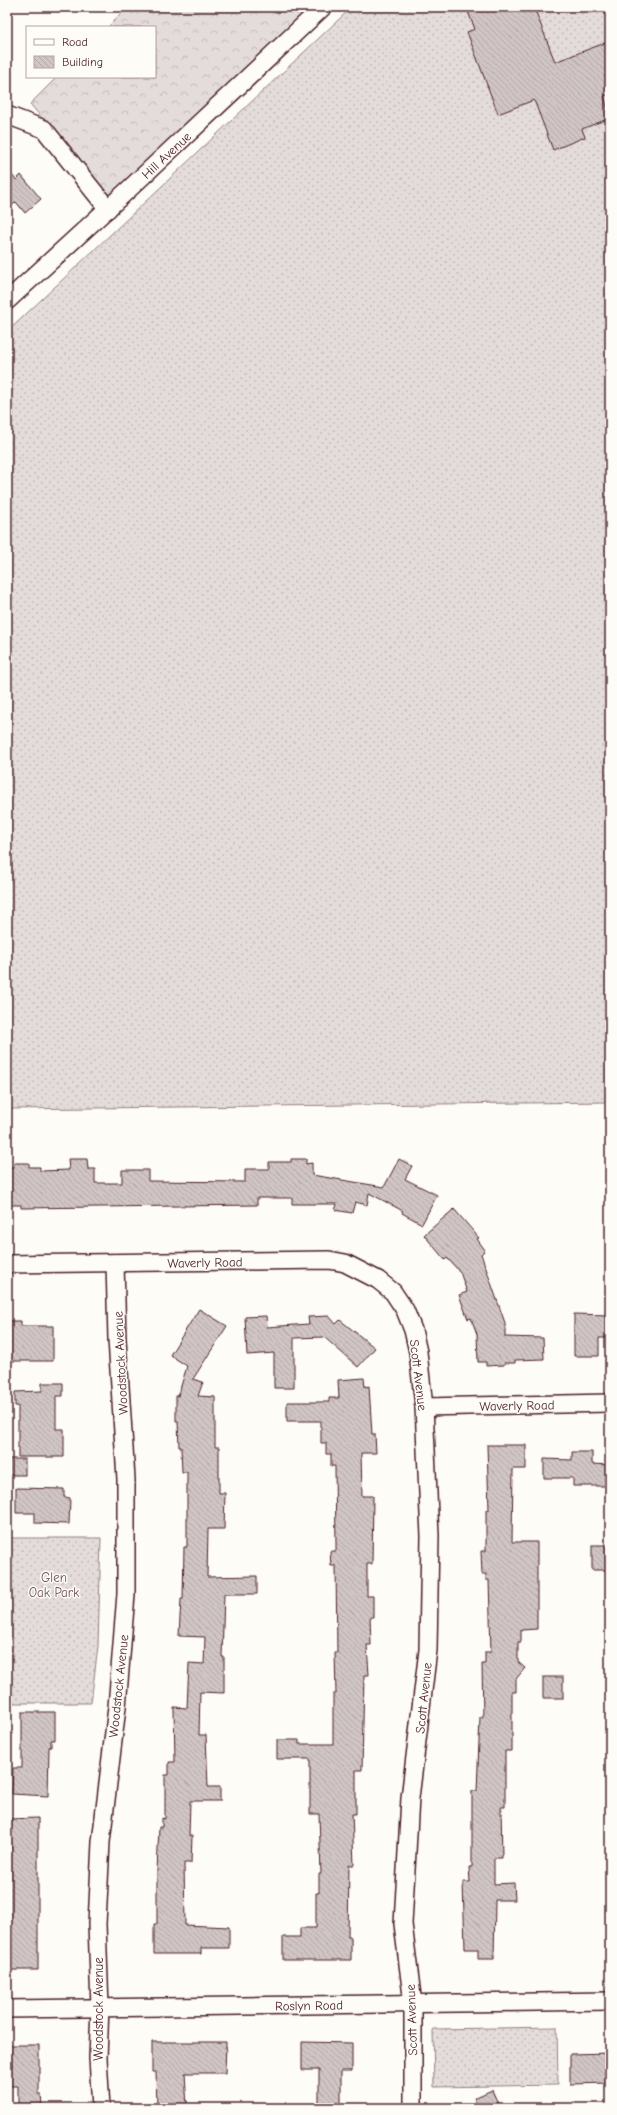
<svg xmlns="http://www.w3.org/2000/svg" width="617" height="2115" font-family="'Comic Neue',sans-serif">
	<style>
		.grass { fill: url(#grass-dots); stroke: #967e82 }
		.forest { fill: url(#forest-crowns); stroke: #967e82 }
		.building { fill: url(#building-back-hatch); stroke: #4a1f2b }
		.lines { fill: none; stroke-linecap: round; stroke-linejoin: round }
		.minor-casing { stroke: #4a1f2b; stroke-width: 20 }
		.minor { stroke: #fdfcf7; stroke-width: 17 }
		.labels { text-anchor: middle; stroke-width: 3; stroke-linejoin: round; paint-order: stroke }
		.street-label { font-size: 13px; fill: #4a1f2b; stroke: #fdfcf7 }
		.park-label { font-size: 13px; fill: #704e57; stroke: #fdfcf7 }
	</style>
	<defs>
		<pattern id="grass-dots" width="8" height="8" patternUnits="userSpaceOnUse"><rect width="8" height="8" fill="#e3dcda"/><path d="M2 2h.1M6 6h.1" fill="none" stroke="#c4bcbb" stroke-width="1.8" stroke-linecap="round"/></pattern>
		<pattern id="forest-crowns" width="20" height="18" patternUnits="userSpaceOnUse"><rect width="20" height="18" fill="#e3dcda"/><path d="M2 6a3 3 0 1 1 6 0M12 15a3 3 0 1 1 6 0" fill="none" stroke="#c4bcbb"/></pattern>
		<pattern id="building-back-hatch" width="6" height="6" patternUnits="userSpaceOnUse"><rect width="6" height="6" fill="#d0c5c4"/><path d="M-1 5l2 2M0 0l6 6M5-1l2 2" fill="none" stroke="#b4a9a9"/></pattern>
	</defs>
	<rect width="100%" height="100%" fill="#fdfcf7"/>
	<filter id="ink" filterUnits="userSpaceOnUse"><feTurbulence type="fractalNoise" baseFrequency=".025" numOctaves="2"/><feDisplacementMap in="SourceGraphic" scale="8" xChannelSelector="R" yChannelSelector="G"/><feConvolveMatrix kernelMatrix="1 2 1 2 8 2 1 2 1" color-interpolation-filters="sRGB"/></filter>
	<g filter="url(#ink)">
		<g class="grass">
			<path d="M352,7h258v1095l-603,7v-777z"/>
			<path d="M101,1538l-3,108 -7,57h-84v-165z"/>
			<path d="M557,2027l1,58 -124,2 -1,-58z"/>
		</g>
		<path class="forest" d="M128,7h186l-205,189 -79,-92 27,-27h98v-50h-47z"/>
		<g class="building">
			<path d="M466,7h68l21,55 55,-21v53l-6,2 6,22 -28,11 3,8 -32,13 -19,-50 -36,14 -31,-82 8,-3z"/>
			<path d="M7,169l9,11 5,-5 20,24 -16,14 -9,-11 -9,8z"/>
			<path d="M68,1159h19l1,10h7v14h27v-13h26v11l97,1v-13h24v-7h22v-3h15v5l6,-1v12l72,12 15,-28 13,7 -7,13 32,16 -15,29 -20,-11 1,-2 -34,-18 -2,12 -12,-3 -3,11 -17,-3 2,-6h-45v-6h-35v7l-236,3v-3h-14v-38h7v-4h15v4h11v4l29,-1z"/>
			<path d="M454,1209l25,29 -2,1 8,11 -4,4 24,69v14l38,1 1,21 -29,1v3h-11v2l-18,1v-4h-8l-1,-28 -6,-16 -3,1 -9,-24 8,-3 -7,-20 -13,-14 -2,2 -21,-25z"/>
			<path d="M199,1309l28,17 -34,53 10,3 -5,14 17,1v50h4v46h6l-1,36h-16l-1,48 50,-1v18h-33l-2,63h2v36l-24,-1 -1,43h7l2,52h12v14h-30l-1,35h3l-1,27h-7l1,62 44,2v21h-28v6h-47v-30h3v-53l2,-44h3v-9l3,1v-44h4v-13h6l-1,-55 13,1 2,-45 15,1 1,-27 -26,-1 2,-37h2l1,-52h3v-75h-5l-1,-25h-2l-1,-26h-2v-25h2l9,-30 -17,-11z"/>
			<path d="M574,1314l34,1v23h-9v18h-25z"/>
			<path d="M266,1316l1,11 42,-3 -1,-7 21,-1 7,8 4,-4 35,28 -17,19 -34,-30 -30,1v50h-20v-35l-27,2 -2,-38z"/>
			<path d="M7,1321h14v5h32v35h-46z"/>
			<path d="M364,1378l1,9 4,-1 3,48h3l1,19h-15l1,43h11l-1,68h-5v32h6v21h-3l1,28h-4l2,30h-5l-2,95h-6v44h-4l2,51h-5l-1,72h3v23h-68v-23h17v-9h16v-35h3v-19h2l-2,-60h-9v-55h-33v-19h22v4h34v-50h3l-1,-41h2l-1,-87h-5l-1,-15h6v-7l-1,-78h-4v-12h-5v-11h-5v-22h-34v-19h42v-4h10l-1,-18z"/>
			<path d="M42,1383h21v13h-7v33h8v28h-46v-51h-3v-14l27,-1z"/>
			<path d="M487,1445h39v24h-13l-1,73h25v87l-16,1v12h-3v20l7,6 -9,11v13h-4v59h-7v56h-4l1,51h-8v26l20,-1 1,17h-20l-1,59h-16v-10h-13l-2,-67h7l-1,-15h3v-76h5l3,-74h3l-1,-53h3v-12h6l-2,-72h-3v-6h-4l-1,-23h5v-41h3z"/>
			<path d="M572,1452h20v12l18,1v21h-37v-8h-29v-19l28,1z"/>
			<rect x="9" y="1459" width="16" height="16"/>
			<path d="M16,1488l48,1v8l6,1 -1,26 -34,-1v-10h-19z"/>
			<rect x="592" y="1545" width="18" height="25"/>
			<rect x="543" y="1677" width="20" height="21"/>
			<path d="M22,1712h33v28h-4v7h-2l-1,49 -36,-2 1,-26h9z"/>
			<path d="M38,1818v152h-31v-27h2l-2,-124z"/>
			<path d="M152,2042h74l-1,31h-40l2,35h-30l-1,-36h-4z"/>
			<path d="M302,2042l50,1v28h-11v37h-16v-2h-6v-36h-17z"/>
			<path d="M7,2045h32v49h2l1,14h-24v-22h-11z"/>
			<path d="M610,2053v30l-40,1v-30z"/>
			<path d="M492,2090l8,18h-21l-5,-10z"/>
		</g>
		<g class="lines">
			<g class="minor-casing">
				<g id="minor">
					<path d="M7,115l37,14 64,80"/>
					<path d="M7,301l121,-111 195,-183"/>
					<path d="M7,1264l322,-4 16,3 33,17 15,12 12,18 8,20 5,22 6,55 6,129 -2,114 -18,148 -7,126 10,80v104"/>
					<path d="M424,1407l186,-4"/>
					<path d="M7,2009l603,-8"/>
					<path d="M101,2108l-3,-50 2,-51 -3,-83 4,-82 16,-135 9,-113v-115l-9,-140 -2,-76"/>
				</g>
			</g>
			<use href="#minor" class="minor"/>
		</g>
	</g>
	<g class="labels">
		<g class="street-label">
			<text transform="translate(166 155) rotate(-43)" y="5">Hill Avenue</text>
			<text transform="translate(205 1262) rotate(-1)" y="5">Waverly Road</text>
			<text transform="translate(120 1363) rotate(-93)" y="5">Woodstock Avenue</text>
			<text transform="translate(419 1375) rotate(83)" y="5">Scott Avenue</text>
			<text transform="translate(517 1405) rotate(-1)" y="5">Waverly Road</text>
			<text transform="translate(118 1686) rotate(-84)" y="5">Woodstock Avenue</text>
			<text transform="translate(423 1698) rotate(-84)" y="5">Scott Avenue</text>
			<text transform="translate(309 2005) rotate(-1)" y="5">Roslyn Road</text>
			<text transform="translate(98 2009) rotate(-90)" y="5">Woodstock Avenue</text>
			<text transform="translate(411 2020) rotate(-92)" y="5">Scott Avenue</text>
		</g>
		<g class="park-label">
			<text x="54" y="1582">Glen<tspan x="54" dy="15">Oak Park</tspan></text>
		</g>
	</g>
	<rect width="617" height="2115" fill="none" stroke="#fdfcf7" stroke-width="24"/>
	<rect x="12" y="12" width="593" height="2091" fill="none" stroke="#4a1f2b" stroke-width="1.5" filter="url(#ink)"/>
	<rect x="26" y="26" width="130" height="52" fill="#fdfcf7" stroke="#b5a4a5"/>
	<rect x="34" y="39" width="20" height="6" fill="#fdfcf7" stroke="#b5a4a5"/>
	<text x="62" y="46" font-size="12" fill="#4a1f2b">Road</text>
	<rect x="34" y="56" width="20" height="12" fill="url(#building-back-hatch)" stroke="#b5a4a5"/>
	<text x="62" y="66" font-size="12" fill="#4a1f2b">Building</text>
</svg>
